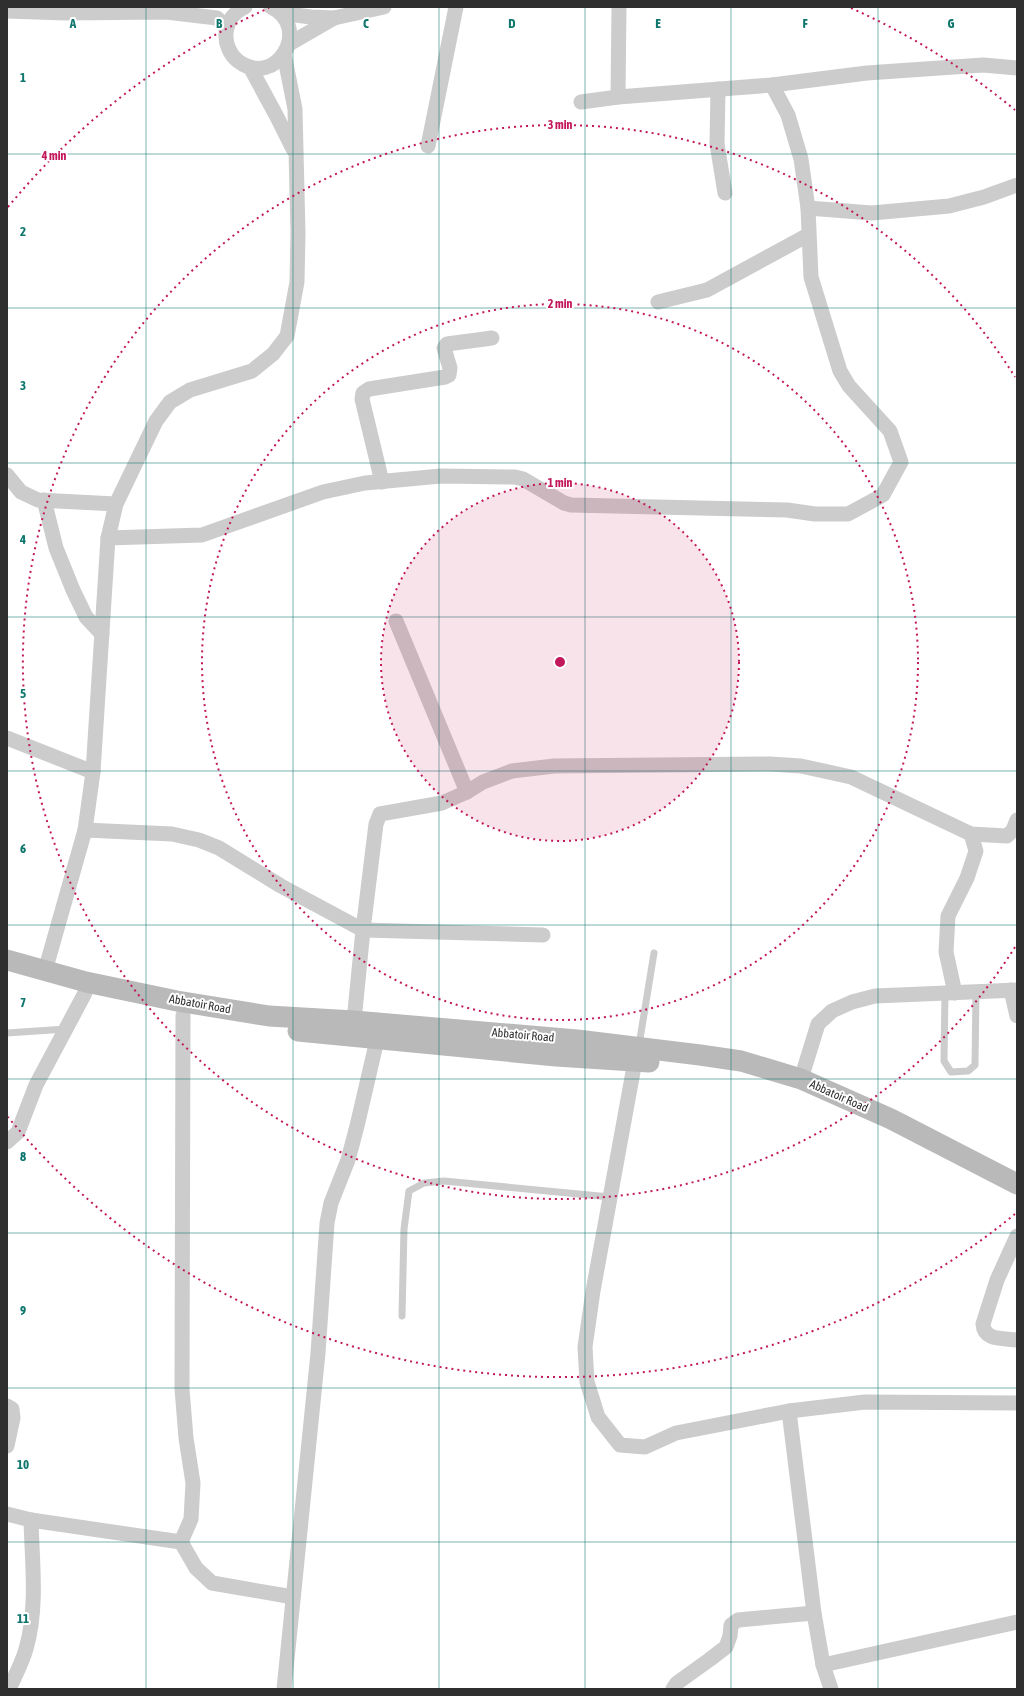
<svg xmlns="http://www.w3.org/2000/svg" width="1024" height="1696" font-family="'Asap Condensed',sans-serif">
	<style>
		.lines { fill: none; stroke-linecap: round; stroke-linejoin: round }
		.lane { stroke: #ccc; stroke-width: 7 }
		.street { stroke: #ccc; stroke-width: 15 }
		.secondary { stroke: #b9b9b9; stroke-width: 21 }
		.grid { fill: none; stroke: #0f766e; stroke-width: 1; stroke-opacity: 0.55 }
		.ring { fill: none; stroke: #c2185b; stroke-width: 2; stroke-dasharray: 2 4 }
		.labels { text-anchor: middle; stroke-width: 4; stroke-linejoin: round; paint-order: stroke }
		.street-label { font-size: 12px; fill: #2f2f2f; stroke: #fff }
		.grid-label { font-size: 13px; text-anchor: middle; font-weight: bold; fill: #0f766e; stroke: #fff; stroke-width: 4; stroke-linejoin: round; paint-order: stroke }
		.centre { fill: #c2185b; stroke: #fff; stroke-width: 2 }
		.ring-label { font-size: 12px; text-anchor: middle; font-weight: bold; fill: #c2185b; stroke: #fff; stroke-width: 4; stroke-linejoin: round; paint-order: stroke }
	</style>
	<rect width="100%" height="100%" fill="#fff"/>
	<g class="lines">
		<g class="lane">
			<path d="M945,993l-1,68 7,11 17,-1 7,-6 1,-73"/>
			<path d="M7,1033l59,-4"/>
			<path d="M639,1045l15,-92"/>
			<path d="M402,1316l2,-87 5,-38 15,-8 20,-2 166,16"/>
		</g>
		<g class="street">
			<path d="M245,7c-11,5 -18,15 -19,26 -1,10 4,22 12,28 38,29 75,-34 33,-54"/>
			<path d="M7,11l58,2 101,-1 51,6 10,10"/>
			<path d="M280,13l31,4 23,1 50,-11"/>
			<path d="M289,44l45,-26"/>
			<path d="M250,67l26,48 17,34"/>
			<path d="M718,89l-1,55 8,49"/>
			<path d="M618,97l1,-90"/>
			<path d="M581,102l37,-5 154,-12 95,-12 116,-8 34,3"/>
			<path d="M428,146l28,-139"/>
			<path d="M808,208l64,5 77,-7 35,-9 33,-12"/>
			<path d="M658,302l49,-12 101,-55"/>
			<path d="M7,475l14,17 17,8 78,4"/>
			<path d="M382,482l-20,-83 1,-6 6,-4 76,-12 4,-2 1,-7 -6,-20 3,-4 45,-6"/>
			<path d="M44,500l12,48 17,42 13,27 16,17"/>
			<path d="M108,538l94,-3 121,-43 42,-9 76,-7 74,1 8,2 41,24 7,2 216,5 28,4h33l35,-19 18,-33 -11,-31 -41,-45 -9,-15 -29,-94 -3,-69 -7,-49 -13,-44 -16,-30"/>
			<path d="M396,621l71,171"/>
			<path d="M7,738l86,34"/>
			<path d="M85,830l87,4 27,6 20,8 62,38 82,44 180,5"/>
			<path d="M45,971l40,-141 8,-58 15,-234 8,-34 40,-83 14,-19 20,-12 62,-19 21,-17 14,-18 10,-54 1,-49 -3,-124 -11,-55"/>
			<path d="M1011,990l6,26"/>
			<path d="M955,993l-9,-41 2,-36 19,-38 9,-27 -5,-17"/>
			<path d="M354,1021l9,-91 13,-106 4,-10 62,-11 25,-11 16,-10 29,-11 42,-5 216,-2 31,2 50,11 120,57 36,2 6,-6 4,-10"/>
			<path d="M635,1061l-42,230 -8,56 2,35 11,35 22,28 25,2 31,-14 113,-22 76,-9 152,1"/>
			<path d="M801,1079l17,-55 14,-13 20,-9 23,-6 142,-6"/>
			<path d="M7,1142l11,-10 18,-47 49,-92"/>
			<path d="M1017,1236l-20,44 -14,44c1,17 20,14 34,16"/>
			<path d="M7,1406l5,3 1,9 -6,28"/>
			<path d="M789,1411l25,202 9,52 8,24"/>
			<path d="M7,1514l24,6 150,22"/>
			<path d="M181,1542l10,-23 2,-36 -7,-45 -4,-49 1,-374"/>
			<path d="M181,1542l15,26 16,15 81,14"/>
			<path d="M823,1665l194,-43"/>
			<path d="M9,1689c6,-13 13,-26 17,-40 12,-41 6,-87 5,-129"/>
			<path d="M284,1689l34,-336 9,-130 4,-20 17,-43 9,-34 20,-86"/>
			<path d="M673,1689l4,-6 32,-23 17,-13 4,-11 1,-11 7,-5 76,-7"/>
		</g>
		<g class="secondary">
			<path d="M7,960l79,22 91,19 92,15 85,5 223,19 123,15 41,6 60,18 90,40 126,65"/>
			<path d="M298,1031l258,25 93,6"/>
		</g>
	</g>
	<path class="grid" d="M146,7v1682M293,7v1682M439,7v1682M585,7v1682M731,7v1682M878,7v1682M7,154h1010M7,308h1010M7,463h1010M7,617h1010M7,771h1010M7,925h1010M7,1079h1010M7,1233h1010M7,1388h1010M7,1542h1010"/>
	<circle cx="560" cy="662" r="179" fill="#c2185b" fill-opacity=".12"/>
	<g class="ring">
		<circle cx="560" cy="662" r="179"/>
		<circle cx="560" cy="662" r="358"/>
		<path d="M1015 947A537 537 0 1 1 1015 377"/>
		<path d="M1015 1214A716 716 0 0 1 8 1117M8 207A716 716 0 0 1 269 8M851 8A716 716 0 0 1 1015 110"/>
	</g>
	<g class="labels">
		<g class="street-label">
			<text transform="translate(200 1004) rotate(10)" y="4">Abbatoir Road</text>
			<text transform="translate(523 1035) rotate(5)" y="4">Abbatoir Road</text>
			<text transform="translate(839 1096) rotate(24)" y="4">Abbatoir Road</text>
		</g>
	</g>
	<g class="grid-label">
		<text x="73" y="28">A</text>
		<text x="219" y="28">B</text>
		<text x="366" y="28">C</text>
		<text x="512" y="28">D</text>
		<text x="658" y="28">E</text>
		<text x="805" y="28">F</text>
		<text x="951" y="28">G</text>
		<text x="23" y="82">1</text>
		<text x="23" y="236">2</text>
		<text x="23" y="390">3</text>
		<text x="23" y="544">4</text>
		<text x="23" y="698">5</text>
		<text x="23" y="853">6</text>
		<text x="23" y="1007">7</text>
		<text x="23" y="1161">8</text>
		<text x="23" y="1315">9</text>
		<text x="23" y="1469">10</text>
		<text x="23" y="1623">11</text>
	</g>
	<circle cx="560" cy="662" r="6" class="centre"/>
	<g class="ring-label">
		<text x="560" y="129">3 min</text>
		<text x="54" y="160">4 min</text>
		<text x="560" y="308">2 min</text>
		<text x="560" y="487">1 min</text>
	</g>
	<rect width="1024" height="1696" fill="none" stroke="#2f2f2f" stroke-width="16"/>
</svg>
